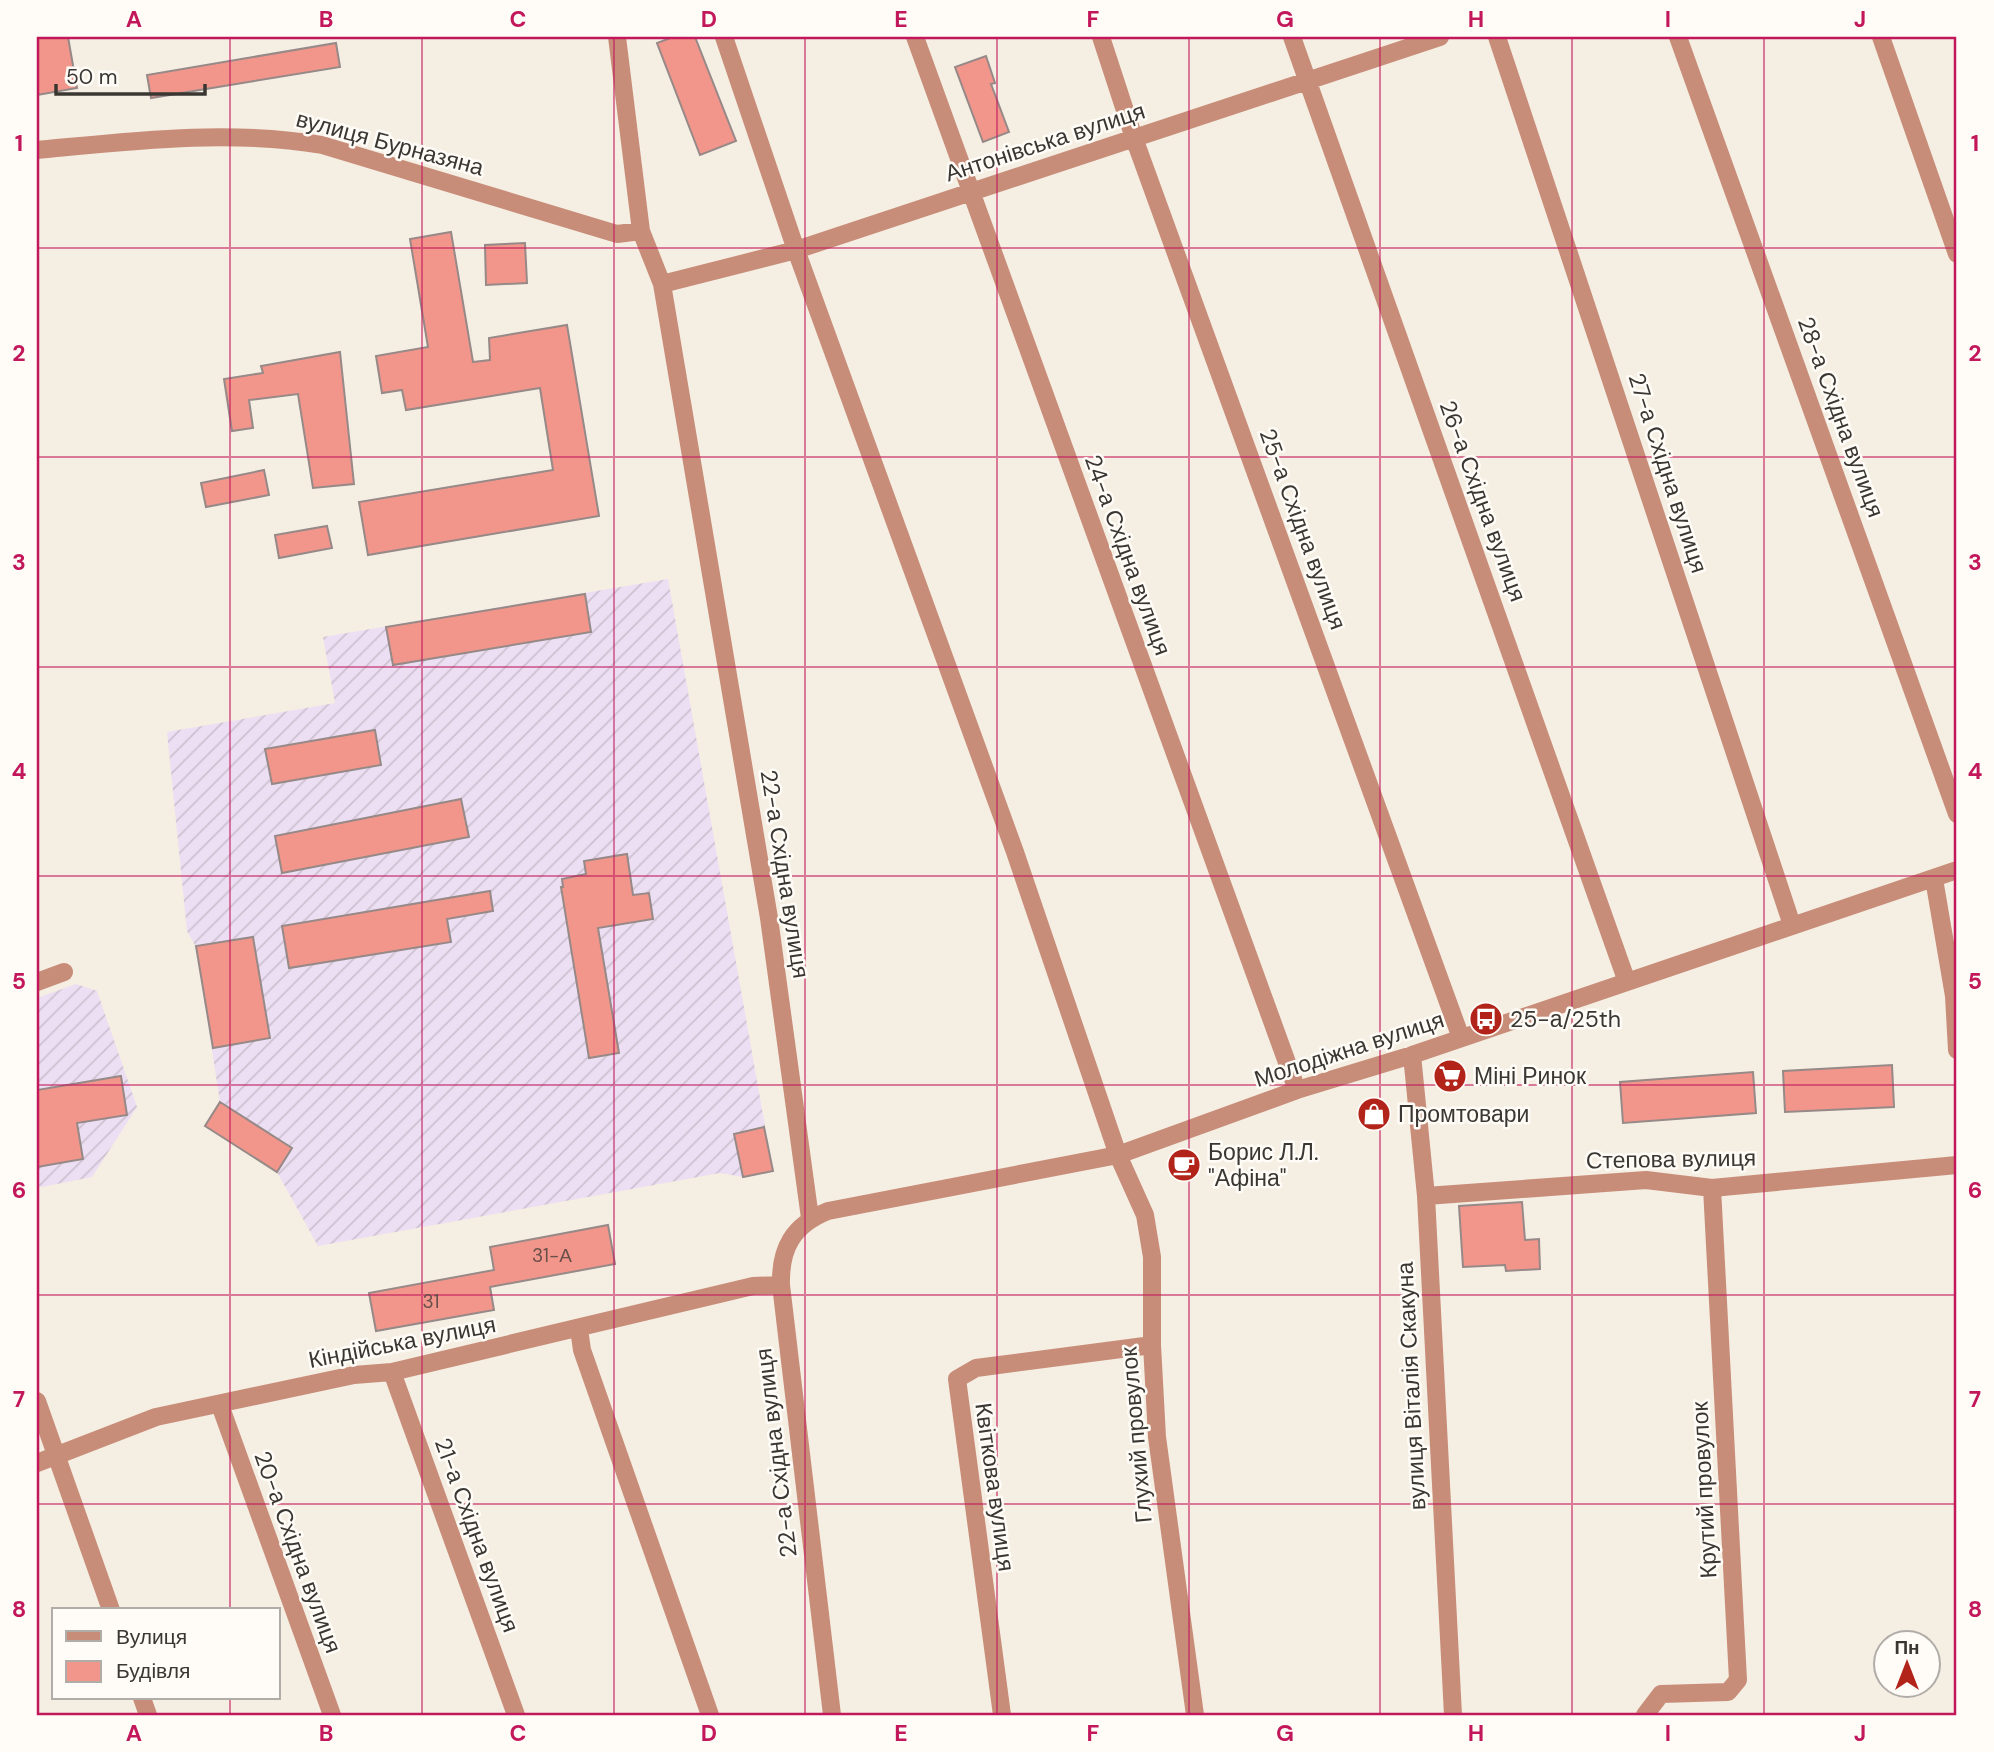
<svg xmlns="http://www.w3.org/2000/svg" width="1994" height="1752" font-family="'DM Sans',sans-serif">
	<style>
		.industrial { fill: url(#industrial-furrows) }
		.building { fill: #f2968c; stroke: #968987; stroke-width: 2 }
		.lines { fill: none; stroke-linecap: round; stroke-linejoin: round }
		.minor { stroke: #c88d79; stroke-width: 18 }
		.grid { fill: none; stroke: #c2185b; stroke-width: 2; stroke-opacity: 0.55 }
		.labels { text-anchor: middle; stroke-width: 5; stroke-linejoin: round; paint-order: stroke }
		.number-label { font-size: 19px; fill: #684f49 }
		.street-label { font-size: 23px; fill: #3a3733; stroke: #fffcf7 }
		.poi-label { font-size: 23px; fill: #3a3733; stroke: #fffcf7; text-anchor: start }
		.neatline { fill: none; stroke: #c2185b; stroke-width: 2.5 }
		.grid-label { font-size: 23px; text-anchor: middle; font-weight: bold; fill: #c2185b }
	</style>
	<defs>
		<pattern id="industrial-furrows" width="10" height="10" patternUnits="userSpaceOnUse" patternTransform="scale(1.75)"><rect width="10" height="10" fill="#eddff3"/><path d="M-1 1l2-2M0 10L10 0M9 11l2-2" fill="none" stroke="#ccc0d1"/></pattern>
	</defs>
	<rect width="100%" height="100%" fill="#f5eee3"/>
	<!-- industrial -->
	<path class="industrial" d="M668 579 773 1171 743 1177 720 1173 318 1246 277 1172 205 1126 220 1102 196 947 187 931 167 732 335 703 323 637Z
		M76 984 97 991 137 1107 92 1177 42 1187 37 1186V998Z"/>
	<!-- building -->
	<path class="building" d="M37 37H68L77 88 37 95Z
		M673 37H695L736 141 700 155 657 43Z
		M336 43 340 67 151 98 147 75Z
		M986 56 995 83 991 84 1009 132 983 142 955 67Z
		M451 232 473 362 490 360 489 338 567 325 599 516 368 555 359 502 553 470 540 388 406 410 402 390 382 393 376 356 428 347 410 239Z
		M525 243 527 283 486 285 485 245Z
		M340 352 354 484 313 488 298 394 249 400 253 428 232 431 224 379 263 373 261 366Z
		M264 470 269 495 206 507 201 483Z
		M327 526 332 548 279 558 275 535Z
		M585 594 591 632 393 665 386 627Z
		M375 730 381 765 272 784 265 749Z
		M461 799 469 837 282 873 275 836Z
		M627 854 633 895 649 893 653 919 598 928 619 1053 589 1058 561 887H563L562 879 586 874 584 861Z
		M490 891 493 911 447 919 451 942 289 968 282 926Z
		M253 937 270 1038 213 1048 196 946Z
		M1892 1065 1894 1107 1785 1112 1783 1071Z
		M1753 1072 1756 1113 1623 1123 1620 1082Z
		M121 1076 127 1115 77 1123 83 1159 37 1167V1090Z
		M220 1102 292 1148 277 1172 205 1126Z
		M764 1127 773 1171 743 1177 734 1134Z
		M1522 1202 1525 1240 1539 1239 1540 1269 1506 1271 1505 1265 1463 1267 1459 1206Z
		M608 1225 615 1264 490 1287 494 1310 376 1331 369 1293 494 1270 490 1247Z"/>
	<g class="lines">
		<!-- minor -->
		<path class="minor" d="M617 37 641 231 662 284 769 918 810 1218
			M724 37 796 250 1015 852 1118 1155 1145 1215 1152 1257V1345L1157 1437 1195 1715
			M915 37 1297 1090
			M1101 37 1134 138 1461 1038
			M1292 37 1627 982
			M1497 37 1792 925
			M1678 37 1957 814
			M1881 37 1957 254
			M37 150C131 141 228 129 322 145L617 234 641 231
			M662 284 796 250 1440 37
			M1934 879 1954 996 1957 1050
			M37 982 64 972
			M1412 1055 1426 1196 1453 1715
			M1426 1196 1646 1180 1712 1188 1957 1165
			M579 1329 582 1350 710 1715
			M392 1372 516 1715
			M37 1401 111 1610
			M220 1405 332 1715
			M37 1463 156 1417 354 1375 392 1372 753 1286 781 1285
			M142 1698 148 1715
			M832 1715 781 1285C780 1248 793 1225 828 1211L1118 1155 1297 1090 1412 1055 1957 870
			M1002 1715 957 1379 976 1368 1152 1345
			M1645 1715 1661 1694 1728 1692 1738 1680 1712 1188"/>
	</g>
	<!-- grid -->
	<path class="grid" d="M230 37V1610M422 37V1715M614 37V1715M805 37V1715M997 37V1715M1189 37V1715M1380 37V1715M1572 37V1715M1764 37V1715M37 248H1957M37 457H1957M37 667H1957M37 876H1957M37 1085H1957M37 1295H1957M37 1504H1957M230 1698V1715"/>
	<!-- icons -->
	<defs>
		<symbol id="bus-disc" viewBox="-11 -11 22 22"><circle r="9.5" fill="#b2231a" stroke="#fffcf7"/><path d="M-5-6H5V4H4V6H2V4H-2V6H-4V4H-5ZM-3.5-4V0h7V-4ZM-3.5 1.2v1.5H-2V1.2ZM2 1.2v1.5H3.5V1.2Z" fill="#fff"/></symbol>
		<symbol id="supermarket-disc" viewBox="-11 -11 22 22"><circle r="9.5" fill="#b2231a" stroke="#fffcf7"/><path d="M-6-5.5h2.5l.6 2H6L4.5 2H-2.5L-4.4-4H-6ZM-1.5 3.2a1.3 1.3 0 1 0 .1 0ZM3 3.2a1.3 1.3 0 1 0 .1 0Z" fill="#fff"/></symbol>
		<symbol id="shop-disc" viewBox="-11 -11 22 22"><circle r="9.5" fill="#b2231a" stroke="#fffcf7"/><path d="M-5-2.5h2.3a2.7 3.5 0 0 1 5.4 0H5L5.5 6h-11ZM-1.5-2.5h3a1.5 2.3 0 0 0-3 0Z" fill="#fff"/></symbol>
		<symbol id="cafe-disc" viewBox="-11 -11 22 22"><circle r="9.5" fill="#b2231a" stroke="#fffcf7"/><path d="M-5.5-4.5H6V0H3Q3 3.5 0 3.5H-2.5Q-5.5 3.5-5.5 0ZM3-3.2v2h1.7v-2ZM-6 4.5H4V6H-6Z" fill="#fff"/></symbol>
	</defs>
	<g fill-rule="evenodd">
		<use href="#bus-disc" x="1467" y="1000" width="38" height="38"/>
		<use href="#supermarket-disc" x="1431" y="1057" width="38" height="38"/>
		<use href="#shop-disc" x="1355" y="1095" width="38" height="38"/>
		<use href="#cafe-disc" x="1165" y="1146" width="38" height="38"/>
	</g>
	<g class="labels">
		<!-- number labels -->
		<g class="number-label">
			<text x="552" y="1262">31-А</text>
			<text x="431" y="1308">31</text>
		</g>
		<!-- street labels -->
		<g class="street-label">
			<text transform="translate(1045 142) rotate(-18)" y="8">Антонівська вулиця</text>
			<text transform="translate(390 143) rotate(15)" y="8">вулиця Бурназяна</text>
			<text transform="translate(1841 417) rotate(70)" y="8">28-а Східна вулиця</text>
			<text transform="translate(1668 473) rotate(72)" y="8">27-а Східна вулиця</text>
			<text transform="translate(1483 501) rotate(70)" y="8">26-а Східна вулиця</text>
			<text transform="translate(1303 529) rotate(70)" y="8">25-а Східна вулиця</text>
			<text transform="translate(1128 555) rotate(70)" y="8">24-а Східна вулиця</text>
			<text transform="translate(785 874) rotate(81)" y="8">22-а Східна вулиця</text>
			<text transform="translate(1349 1049) rotate(-18)" y="8">Молодіжна вулиця</text>
			<text transform="translate(1671 1159) rotate(-1)" y="8">Степова вулиця</text>
			<text transform="translate(402 1342) rotate(-11)" y="8">Кіндійська вулиця</text>
			<text transform="translate(1411 1386) rotate(-93)" y="8">вулиця Віталія Скакуна</text>
			<text transform="translate(1136 1435) rotate(-95)" y="8">Глухий провулок</text>
			<text transform="translate(776 1453) rotate(-97)" y="8">22-а Східна вулиця</text>
			<text transform="translate(995 1487) rotate(82)" y="8">Квіткова вулиця</text>
			<text transform="translate(1704 1490) rotate(-93)" y="8">Крутий провулок</text>
			<text transform="translate(477 1535) rotate(70)" y="8">21-а Східна вулиця</text>
			<text transform="translate(298 1552) rotate(70)" y="8">20-а Східна вулиця</text>
		</g>
		<!-- poi labels -->
		<g class="poi-label">
			<text x="1510" y="1027">25-а/25th</text>
			<text x="1474" y="1084">Міні Ринок</text>
			<text x="1398" y="1122">Промтовари</text>
			<text x="1208" y="1160">Борис Л.Л.<tspan x="1208" dy="26">"Афіна"</tspan></text>
		</g>
	</g>
	<!-- border -->
	<rect width="1994" height="1752" fill="none" stroke="#fffcf7" stroke-width="77"/>
	<!-- legend -->
	<rect x="52" y="1608" width="228" height="91" fill="#fffcf7" stroke="#b0ada9" stroke-width="2"/>
	<rect x="66" y="1631" width="35" height="10" fill="#c88d79" stroke="#b0ada9" stroke-width="2"/>
	<text x="116" y="1644" font-size="21" fill="#3a3733">Вулиця</text>
	<rect x="66" y="1661" width="35" height="21" fill="#f2968c" stroke="#b0ada9" stroke-width="2"/>
	<text x="116" y="1678" font-size="21" fill="#3a3733">Будівля</text>
	<!-- north arrow -->
	<g transform="translate(1907 1664)"><circle r="33" fill="#fffcf7" stroke="#b0ada9" stroke-width="2"/>
	<path d="M0-5L12 26L0 18L-12 26Z" fill="#b2231a"/>
	<text y="-10" font-size="19" font-weight="bold" text-anchor="middle" fill="#3a3733">Пн</text>
	</g>
	<!-- scale -->
	<path d="M56 84v10h149v-10" fill="none" stroke="#3a3733" stroke-width="3.5"/>
	<text x="66" y="84" font-size="21" fill="#3a3733" stroke="#fffcf7" stroke-width="5" paint-order="stroke">50 m</text>
	<rect x="38" y="38" width="1917" height="1676" class="neatline"/>
	<g class="grid-label">
		<text x="134" y="27">A</text>
		<text x="326" y="27">B</text>
		<text x="518" y="27">C</text>
		<text x="709" y="27">D</text>
		<text x="901" y="27">E</text>
		<text x="1093" y="27">F</text>
		<text x="1285" y="27">G</text>
		<text x="1476" y="27">H</text>
		<text x="1668" y="27">I</text>
		<text x="1860" y="27">J</text>
		<text x="19" y="151">1</text>
		<text x="1975" y="151">1</text>
		<text x="19" y="361">2</text>
		<text x="1975" y="361">2</text>
		<text x="19" y="570">3</text>
		<text x="1975" y="570">3</text>
		<text x="19" y="779">4</text>
		<text x="1975" y="779">4</text>
		<text x="19" y="989">5</text>
		<text x="1975" y="989">5</text>
		<text x="19" y="1198">6</text>
		<text x="1975" y="1198">6</text>
		<text x="19" y="1407">7</text>
		<text x="1975" y="1407">7</text>
		<text x="19" y="1617">8</text>
		<text x="1975" y="1617">8</text>
		<text x="134" y="1741">A</text>
		<text x="326" y="1741">B</text>
		<text x="518" y="1741">C</text>
		<text x="709" y="1741">D</text>
		<text x="901" y="1741">E</text>
		<text x="1093" y="1741">F</text>
		<text x="1285" y="1741">G</text>
		<text x="1476" y="1741">H</text>
		<text x="1668" y="1741">I</text>
		<text x="1860" y="1741">J</text>
	</g>
</svg>
